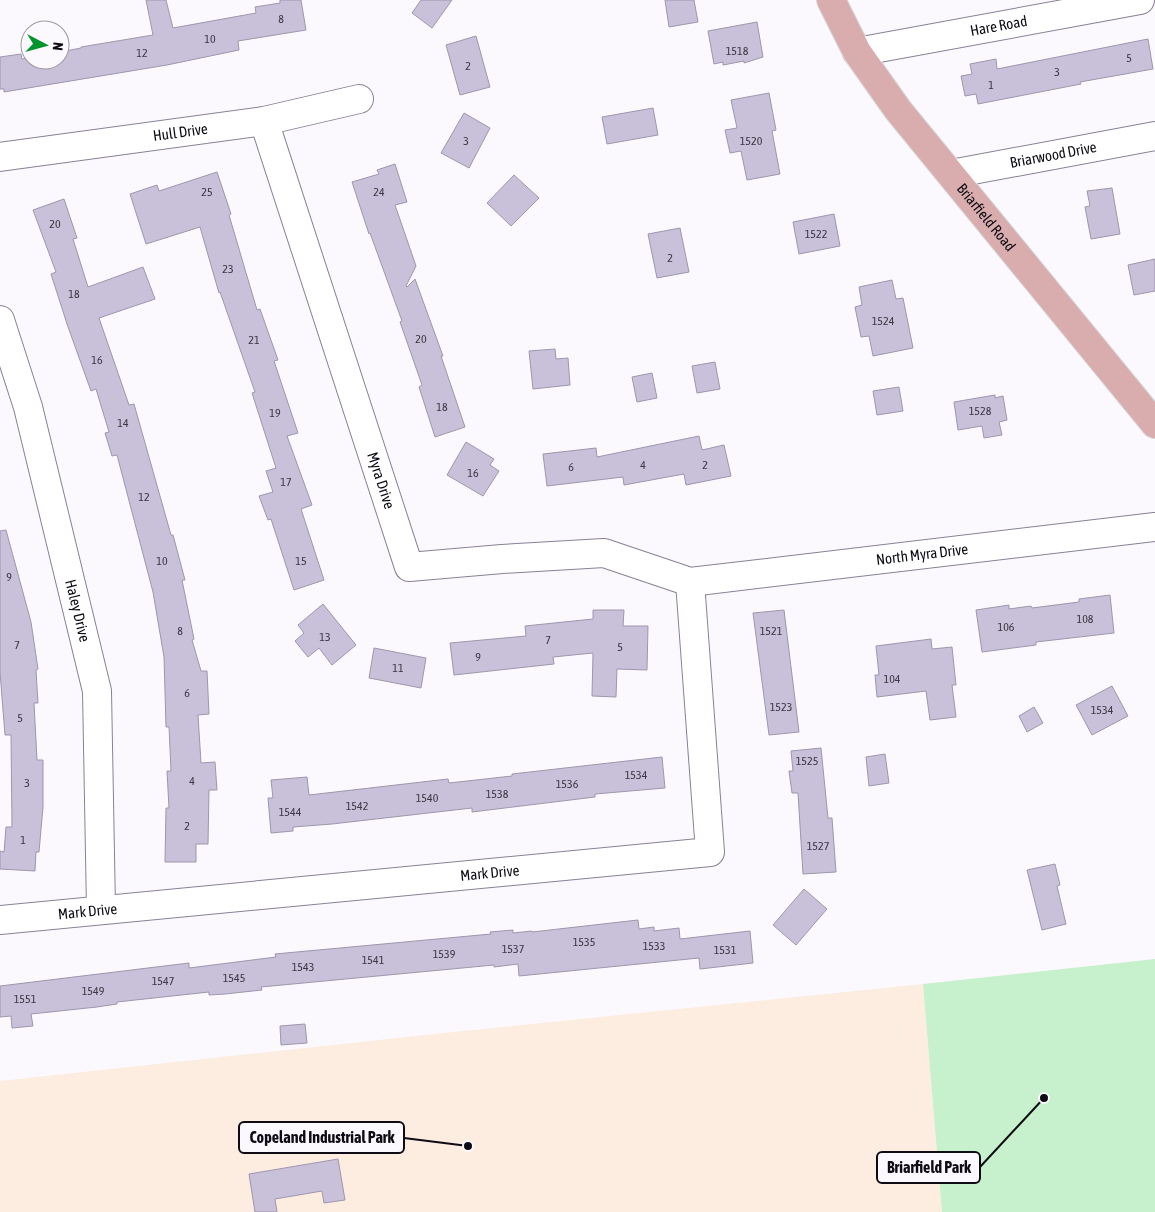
<svg xmlns="http://www.w3.org/2000/svg" width="1155" height="1212" font-family="'Asap Condensed',sans-serif">
	<style>
		.industrial { fill: #fdede1 }
		.green { fill: #c7f0cd }
		.building { fill: #c9c0d9; stroke: #9e96ad }
		.lines { fill: none; stroke-linecap: round; stroke-linejoin: round }
		.minor-casing { stroke: #898097; stroke-width: 30 }
		.major-casing { stroke: #d8d8d9; stroke-width: 30 }
		.minor { stroke: #fff; stroke-width: 28 }
		.major { stroke: #d9adae; stroke-width: 28 }
		.labels { text-anchor: middle; stroke-width: 4.5; stroke-linejoin: round; paint-order: stroke }
		.number-label { font-size: 12px; fill: #3d3845 }
		.street-label { font-size: 15px; fill: #0e0b14; stroke: #fbf9fe }
		.leader { fill: none; stroke: #0e0b14; stroke-width: 2 }
		.callout-dot { fill: #0e0b14; stroke: #fbf9fe; stroke-width: 2 }
		.callout { fill: #fbf9fe; stroke: #0e0b14; stroke-width: 2 }
		.callout-label { font-size: 16px; text-anchor: middle; font-weight: bold; fill: #0e0b14 }
	</style>
	<rect width="100%" height="100%" fill="#fbf9fe"/>
	<!-- industrial -->
	<path class="industrial" d="M923 984 942 1212H0V1081L453 1032Z"/>
	<!-- green -->
	<path class="green" d="M1155 959V1212H942L923 984Z"/>
	<!-- building -->
	<path class="building" d="M146 0H166L173 28 256 13 255 7 280 3V0H301L306 30 238 41 239 50 167 65 4 92V89H0V57L21 54 22 59 30 58V60H60V52L81 48V47L153 35Z
		M421 0H452L432 28 412 13Z
		M665 0H694L698 22 669 27Z
		M757 22 763 57 744 63V61L723 65V62L714 64 708 31Z
		M476 36 490 87 460 95 446 45Z
		M1148 39 1153 69 1080 82 1081 84 978 104 976 94 965 96 961 76 972 74 970 64 996 59 997 69Z
		M769 93 776 130 772 131 780 174 747 180 741 151 730 153 725 130 737 128 731 100Z
		M653 108 658 135 607 144 602 117Z
		M464 113 490 128 469 168 441 153Z
		M395 164 407 202 395 205 416 266 406 286 407 287 415 279 443 356H441L465 427 435 437 419 387 422 385 400 322 402 321 370 233 369 234 352 182 379 174 377 170Z
		M217 172 231 214 229 215 257 310 260 309 278 360 274 361 298 433 287 436 312 505 301 509 324 580 294 590 271 519 268 520 259 496 273 492 266 471 276 468 252 393 255 392 220 292 219 293 200 227 146 244 130 194 157 185 159 191Z
		M514 175 539 198 511 226 487 203Z
		M1112 188 1120 234 1091 239 1085 207 1090 206 1087 191Z
		M64 199 77 238 73 239 88 287 143 267 155 299 99 318 129 405 134 404 171 535H173L185 580H182L194 639 192 640 201 671H207L209 714 198 715 201 763 215 762 217 790H209L208 844H196V862H165L166 808H169L167 771H171L169 727H166L164 657 153 592 117 455 112 456 105 433 109 432 96 389 91 391 67 324 51 274 56 272 33 210Z
		M834 214 840 246 799 254 793 222Z
		M680 228 689 272 657 278 648 234Z
		M1155 259V291L1134 295 1128 265Z
		M892 280 896 299 903 298 913 348 873 356 869 336 861 337 855 307 862 305 859 287Z
		M555 349 556 359 568 358 570 385 533 389 529 351Z
		M715 362 720 389 697 393 692 366Z
		M652 373 657 398 637 402 632 377Z
		M899 387 903 411 877 415 873 391Z
		M995 395V398L1003 396 1007 420 999 422 1002 435 984 438 982 426 958 430 954 402Z
		M699 436 702 450 724 445 731 476 686 485 684 474 624 485 623 477 547 486 543 454 596 448 597 457Z
		M466 442 494 459 490 465 499 471 483 496 447 475Z
		M6 530 31 622 38 669 36 670 38 703H34L37 760H43V807L39 852H36L35 871 0 869V851L4 852 6 827H12L11 735H5L0 672V531Z
		M1110 595 1114 633 1036 642V645L982 652 976 610 1009 605V609L1031 606 1032 608 1079 602V599Z
		M323 604 356 645 332 665 319 648 308 657 295 641 304 633 298 625Z
		M593 610H624L623 626H648L647 670 617 669 616 697 592 696 593 653 553 657 554 664 454 675 450 643 526 636 525 626 593 619Z
		M784 610 799 732 769 735 753 613Z
		M931 639 932 649 952 647 956 685H952L956 717 930 720 926 691 877 697 875 675H879L876 646Z
		M374 648 426 658 421 688 369 678Z
		M1112 686 1128 716 1092 735 1076 705Z
		M1034 707 1043 723 1027 732 1019 716Z
		M821 748 828 818H832L836 872 803 874 798 793H792L789 771H793L791 751Z
		M885 754 889 783 869 786 866 757Z
		M662 757 665 788 595 794V797L472 812V808L332 824 293 827V831L271 833 268 798H273L271 780 307 777 309 795 448 779 449 783 512 776V774Z
		M1055 864 1060 885 1057 886 1066 924 1042 930 1027 870Z
		M804 889 827 909 796 945 773 925Z
		M638 920 639 929 654 927V931L679 928 680 939 750 931 753 963 700 969 699 958 519 976 518 964 494 967V965L261 987 262 990 225 994 209 995V992L117 1002V1004L97 1007 31 1014 33 1026 12 1028 11 1016 0 1017V986L189 963V968L276 957 275 954 491 934 490 932 513 930V933L532 931V932Z
		M305 1024 307 1043 281 1045 280 1026Z
		M338 1159 345 1200 324 1203 322 1191 275 1199 277 1212H255L249 1174Z"/>
	<g class="lines">
		<defs>
			<g id="minor">
				<path id="s1" d="M857 52 1140 0"/>
				<path id="s2" d="M264 121 409 567 502 559 604 553 690 582 1155 527"/>
				<path id="s3" d="M0 157 264 121 359 99"/>
				<path id="s4" d="M951 174 1155 136"/>
				<path id="s5" d="M0 320 28 407 97 691 101 909"/>
				<path id="s6" d="M0 920 710 852 690 582"/>
			</g>
			<g id="major">
				<path id="s7" d="M831 0 857 52 898 110 1155 424"/>
			</g>
		</defs>
		<!-- minor casing -->
		<use href="#minor" class="minor-casing"/>
		<!-- major casing -->
		<use href="#major" class="major-casing"/>
		<!-- minor -->
		<use href="#minor" class="minor"/>
		<!-- major -->
		<use href="#major" class="major"/>
	</g>
	<g class="labels">
		<!-- number labels -->
		<g class="number-label">
			<text x="281" y="23">8</text>
			<text x="210" y="43">10</text>
			<text x="737" y="55">1518</text>
			<text x="142" y="57">12</text>
			<text x="1129" y="62">5</text>
			<text x="468" y="70">2</text>
			<text x="1057" y="76">3</text>
			<text x="991" y="89">1</text>
			<text x="466" y="145">3</text>
			<text x="751" y="145">1520</text>
			<text x="207" y="196">25</text>
			<text x="379" y="196">24</text>
			<text x="55" y="228">20</text>
			<text x="816" y="238">1522</text>
			<text x="670" y="262">2</text>
			<text x="228" y="273">23</text>
			<text x="74" y="298">18</text>
			<text x="883" y="325">1524</text>
			<text x="421" y="343">20</text>
			<text x="254" y="344">21</text>
			<text x="97" y="364">16</text>
			<text x="442" y="411">18</text>
			<text x="980" y="415">1528</text>
			<text x="275" y="417">19</text>
			<text x="123" y="427">14</text>
			<text x="643" y="469">4</text>
			<text x="705" y="469">2</text>
			<text x="571" y="471">6</text>
			<text x="473" y="477">16</text>
			<text x="286" y="486">17</text>
			<text x="144" y="501">12</text>
			<text x="162" y="565">10</text>
			<text x="301" y="565">15</text>
			<text x="9" y="581">9</text>
			<text x="1085" y="623">108</text>
			<text x="1006" y="631">106</text>
			<text x="180" y="635">8</text>
			<text x="771" y="635">1521</text>
			<text x="325" y="641">13</text>
			<text x="548" y="644">7</text>
			<text x="17" y="649">7</text>
			<text x="620" y="651">5</text>
			<text x="478" y="661">9</text>
			<text x="398" y="672">11</text>
			<text x="892" y="683">104</text>
			<text x="187" y="697">6</text>
			<text x="781" y="711">1523</text>
			<text x="1102" y="714">1534</text>
			<text x="20" y="722">5</text>
			<text x="807" y="765">1525</text>
			<text x="636" y="779">1534</text>
			<text x="192" y="785">4</text>
			<text x="27" y="787">3</text>
			<text x="567" y="788">1536</text>
			<text x="497" y="798">1538</text>
			<text x="427" y="802">1540</text>
			<text x="357" y="810">1542</text>
			<text x="290" y="816">1544</text>
			<text x="187" y="830">2</text>
			<text x="23" y="844">1</text>
			<text x="818" y="850">1527</text>
			<text x="584" y="946">1535</text>
			<text x="654" y="950">1533</text>
			<text x="513" y="953">1537</text>
			<text x="725" y="954">1531</text>
			<text x="444" y="958">1539</text>
			<text x="373" y="964">1541</text>
			<text x="303" y="971">1543</text>
			<text x="234" y="982">1545</text>
			<text x="163" y="985">1547</text>
			<text x="93" y="995">1549</text>
			<text x="25" y="1003">1551</text>
		</g>
		<!-- street labels -->
		<g class="street-label">
			<text dy="5" stroke="none"><textPath href="#s1" startOffset="144">Hare Road</textPath></text>
			<text dy="5" stroke="none"><textPath href="#s3" startOffset="182">Hull Drive</textPath></text>
			<text dy="5" stroke="none"><textPath href="#s4" startOffset="104">Briarwood Drive</textPath></text>
			<text dy="5" stroke="none"><textPath href="#s7" startOffset="268">Briarfield Road</textPath></text>
			<text dy="5" stroke="none"><textPath href="#s2" startOffset="378">Myra Drive</textPath></text>
			<text dy="5" stroke="none"><textPath href="#s2" startOffset="989">North Myra Drive</textPath></text>
			<text dy="5" stroke="none"><textPath href="#s5" startOffset="301">Haley Drive</textPath></text>
			<text dy="5" stroke="none"><textPath href="#s6" startOffset="492">Mark Drive</textPath></text>
			<text dy="5" stroke="none"><textPath href="#s6" startOffset="88">Mark Drive</textPath></text>
		</g>
	</g>
	<!-- callouts -->
	<path class="leader" d="M468 1146L404 1138M1044 1098L980 1167"/>
	<g class="callout-dot">
		<circle cx="468" cy="1146" r="5"/>
		<circle cx="1044" cy="1098" r="5"/>
	</g>
	<g class="callout">
		<rect x="239" y="1122" width="165" height="31" rx="5"/>
		<rect x="877" y="1152" width="103" height="31" rx="5"/>
	</g>
	<g class="callout-label">
		<text x="322" y="1143">Copeland Industrial Park</text>
		<text x="929" y="1173">Briarfield Park</text>
	</g>
	<!-- north arrow -->
	<g transform="translate(45 45) rotate(96)"><circle r="24" fill="#fbf9fe" stroke="#9c9aa0"/>
	<path d="M0-4L9 19L0 12L-9 19Z" fill="#00952c"/>
	<text y="-8" font-size="14" font-weight="bold" text-anchor="middle" fill="#0e0b14">N</text>
	</g>
</svg>
